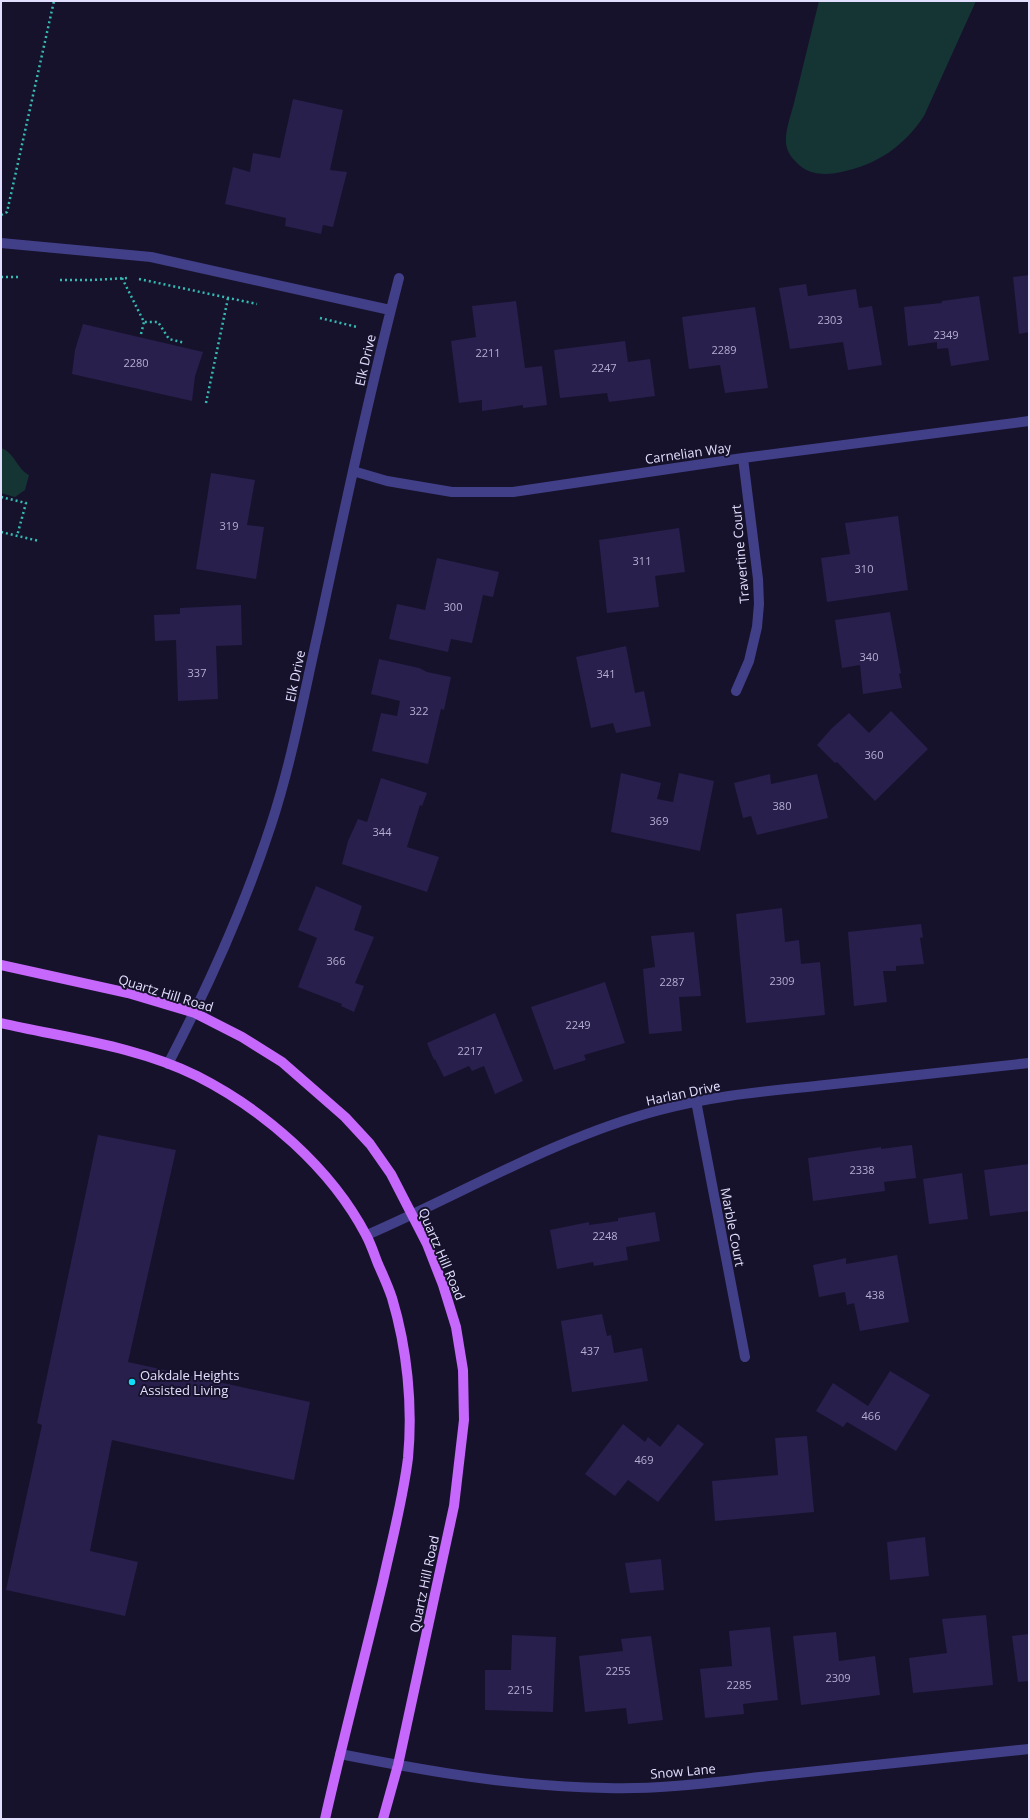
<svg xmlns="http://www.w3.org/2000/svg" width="1030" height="1820" font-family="'Open Sans',sans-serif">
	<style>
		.green { fill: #153534 }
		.building { fill: #281f4c }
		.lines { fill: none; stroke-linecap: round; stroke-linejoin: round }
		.path { stroke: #35bbb4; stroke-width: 2.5; stroke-dasharray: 2 3; stroke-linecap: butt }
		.minor { stroke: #423f89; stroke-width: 10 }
		.major { stroke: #c568fb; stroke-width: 10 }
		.poi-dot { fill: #0fdff8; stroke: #17122b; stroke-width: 1.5 }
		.labels { text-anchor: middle; stroke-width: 4; stroke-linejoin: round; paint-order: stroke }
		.number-label { font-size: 11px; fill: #b4aed2 }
		.street-label { font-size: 13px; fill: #e2defe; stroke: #17122b }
		.poi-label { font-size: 13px; fill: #e2defe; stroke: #17122b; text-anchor: start }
	</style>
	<rect width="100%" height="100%" fill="#17122b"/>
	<!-- green -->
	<path class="green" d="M819 1H976L924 116C904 146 877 165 841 172 828 175 814 175 803 168 795 162 787 154 786 143 785 129 792 113 795 99 803 66 811 34 819 1Z
		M1 448C15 453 17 469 29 475L25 490 15 497 1 493Z"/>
	<!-- building -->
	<path class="building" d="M293 99 343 110 330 170 347 172 333 227 323 225 321 234 285 226 286 218 225 204 233 167 250 172 253 153 280 158Z
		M1029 275V332L1019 334 1013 277Z
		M806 284 808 296 856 289 859 308 872 306 882 365 848 370 843 342 790 349 779 288Z
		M979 296 989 360 951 366 948 348 937 349V342L908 346 904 307 942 303V301Z
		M516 301 525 368 542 366 547 405 523 408V405L482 411V400L459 403 451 341 476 337 472 306Z
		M755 307 768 388 725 393 720 365 689 369 682 317Z
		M83 324 203 352 195 376 192 401 72 374 75 350Z
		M625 341 628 362 650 359 655 396 609 402 607 393 560 398 554 350Z
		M211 473 255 480 247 525 264 527 256 579 196 569Z
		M898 516 908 590 827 602 821 558 850 554 845 523Z
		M679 528 685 572 655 576 659 607 607 613 599 540Z
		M437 558 499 572 493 597 483 595 472 643 451 639 448 652 389 639 397 604 425 610Z
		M241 605 242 645 216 646 218 699 178 701 176 640 155 641 154 615 180 614V608Z
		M890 612 901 673 899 674 902 688 863 694 860 665 842 668 835 620Z
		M626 646 635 693 644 691 651 726 616 733 613 723 591 728 576 657Z
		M379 659 419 668 427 672 451 677 444 710 441 709 428 764 372 751 381 713 397 716 400 701 371 694Z
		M891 711 928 749 875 801 837 762 835 763 817 745 832 728 849 713 869 733Z
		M621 773 661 783 657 799 673 802 679 773 714 781 700 851 611 832Z
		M770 774 771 784 817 774 828 818 757 835 751 816 743 818 734 783Z
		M381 778 427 793 422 806 420 805 407 847 439 857 427 892 342 864 348 841 358 819 367 822Z
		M316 886 362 906 354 930 374 937 355 983 364 986 354 1012 341 1006 342 1004 298 987 317 938 298 930Z
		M782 908 785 942 799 940 801 964 820 962 825 1015 746 1023 736 914Z
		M921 924 923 937 920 938 924 964 896 966V971H883L887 1002 854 1006 848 932Z
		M694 932 701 996 679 997 682 1031 649 1034 643 969 655 967 651 936Z
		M605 982 625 1043 584 1055 586 1060 554 1070 531 1007Z
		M495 1013 523 1081 495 1094 484 1066 472 1071 469 1066 444 1077 435 1059 434 1060 427 1043Z
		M98 1135 176 1150 128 1362 310 1402 294 1480 112 1440 90 1551 138 1562 125 1616 6 1590 42 1425 37 1423Z
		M912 1145 916 1178 884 1182 885 1191 813 1201 808 1158 881 1147V1149Z
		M1029 1164V1211L990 1216 984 1170Z
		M962 1173 968 1219 929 1224 923 1179Z
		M655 1212 660 1241 626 1247 628 1260 594 1266 593 1262 557 1269 550 1230 589 1222V1225L618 1221V1218Z
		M897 1255 909 1322 860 1331 854 1303 847 1305 845 1292 819 1297 813 1265 846 1258V1264Z
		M602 1314 607 1336 611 1335 614 1353 642 1348 648 1381 572 1392 561 1321Z
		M890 1371 930 1395 896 1451 847 1422 843 1427 816 1411 833 1383 868 1406Z
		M623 1424 645 1442 648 1437 660 1447 678 1424 704 1444 658 1502 628 1480 615 1496 585 1474Z
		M807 1436 814 1512 715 1521 712 1481 778 1475 775 1438Z
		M925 1537 929 1576 890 1580 887 1542Z
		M661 1559 664 1590 630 1593 625 1563Z
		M986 1615 993 1685 913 1693 909 1658 947 1653 942 1619Z
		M770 1627 778 1700 743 1704 744 1714 705 1718 700 1669 732 1666 729 1631Z
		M836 1632 839 1661 875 1656 880 1695 801 1705 793 1636Z
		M1029 1634V1681L1018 1682 1012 1636Z
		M512 1635 556 1637 553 1712 485 1710V1670H511Z
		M651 1636 663 1720 628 1724 626 1708 585 1712 579 1656 623 1651 621 1639Z"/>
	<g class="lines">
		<!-- path -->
		<path class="path" d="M1 215 7 212 54 1
			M1 277H20
			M122 278 144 322H158L169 339 185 343
			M139 279 257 304
			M60 280H92L128 278
			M320 318 357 327
			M141 334 144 322
			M206 403 228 298
			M1 497 26 503 17 536
			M1 532 39 541"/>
		<!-- minor -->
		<path class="minor" d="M1 243 151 257 390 310
			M353 471 387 481 452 492H513L743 458 1029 421
			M736 691 749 661 757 627 759 604 758 579 743 458
			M168 1064C208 987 244 908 271 825 292 761 304 694 319 628 344 511 369 394 399 278
			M696 1101 745 1357
			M367 1235C464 1193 557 1137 660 1110 714 1095 770 1091 825 1085 893 1078 961 1070 1029 1063
			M340 1754C427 1771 516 1787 606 1788 663 1790 722 1781 779 1775 863 1767 946 1758 1029 1749"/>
		<!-- major -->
		<path class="major" d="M1 965 128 993 195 1013 242 1037 282 1062 345 1117 370 1144 391 1174 427 1244 443 1285 456 1327 463 1370 464 1420 454 1506 398 1765 383 1819
			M1 1023C66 1038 137 1046 197 1076 264 1110 331 1168 366 1235 371 1244 374 1254 378 1264 383 1275 388 1286 392 1298 407 1348 413 1405 408 1458 403 1499 392 1540 383 1581 364 1660 343 1739 325 1819"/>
	</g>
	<!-- markers -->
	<circle class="poi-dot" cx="132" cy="1382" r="4"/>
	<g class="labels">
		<!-- number labels -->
		<g class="number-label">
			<text x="830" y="324">2303</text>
			<text x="946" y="339">2349</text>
			<text x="724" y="354">2289</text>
			<text x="488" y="357">2211</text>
			<text x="136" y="367">2280</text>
			<text x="604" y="372">2247</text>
			<text x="229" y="530">319</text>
			<text x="642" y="565">311</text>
			<text x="864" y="573">310</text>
			<text x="453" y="611">300</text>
			<text x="869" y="661">340</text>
			<text x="197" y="677">337</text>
			<text x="606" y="678">341</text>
			<text x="419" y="715">322</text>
			<text x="874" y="759">360</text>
			<text x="782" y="810">380</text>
			<text x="659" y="825">369</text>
			<text x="382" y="836">344</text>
			<text x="336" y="965">366</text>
			<text x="782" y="985">2309</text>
			<text x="672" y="986">2287</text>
			<text x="578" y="1029">2249</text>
			<text x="470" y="1055">2217</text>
			<text x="862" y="1174">2338</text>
			<text x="605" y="1240">2248</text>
			<text x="875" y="1299">438</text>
			<text x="590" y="1355">437</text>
			<text x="871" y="1420">466</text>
			<text x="644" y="1464">469</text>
			<text x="618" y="1675">2255</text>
			<text x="838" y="1682">2309</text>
			<text x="739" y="1689">2285</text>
			<text x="520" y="1694">2215</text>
		</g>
		<!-- street labels -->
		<g class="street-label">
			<text transform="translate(365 360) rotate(-77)" y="5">Elk Drive</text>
			<text transform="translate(688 453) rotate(-8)" y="5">Carnelian Way</text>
			<text transform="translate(740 554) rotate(-95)" y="5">Travertine Court</text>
			<text transform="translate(295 676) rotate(-78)" y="5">Elk Drive</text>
			<text transform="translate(166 993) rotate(17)" y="5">Quartz Hill Road</text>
			<text transform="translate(683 1093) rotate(-12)" y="5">Harlan Drive</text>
			<text transform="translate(733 1227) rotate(79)" y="5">Marble Court</text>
			<text transform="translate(442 1254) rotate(67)" y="5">Quartz Hill Road</text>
			<text transform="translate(424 1584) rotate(-78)" y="5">Quartz Hill Road</text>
			<text transform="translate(683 1771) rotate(-5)" y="5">Snow Lane</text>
		</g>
		<!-- poi labels -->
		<g class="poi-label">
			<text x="140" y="1380">Oakdale Heights<tspan x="140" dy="15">Assisted Living</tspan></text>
		</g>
	</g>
	<!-- border -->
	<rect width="1030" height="1820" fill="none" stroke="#e2defe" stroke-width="4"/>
</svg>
